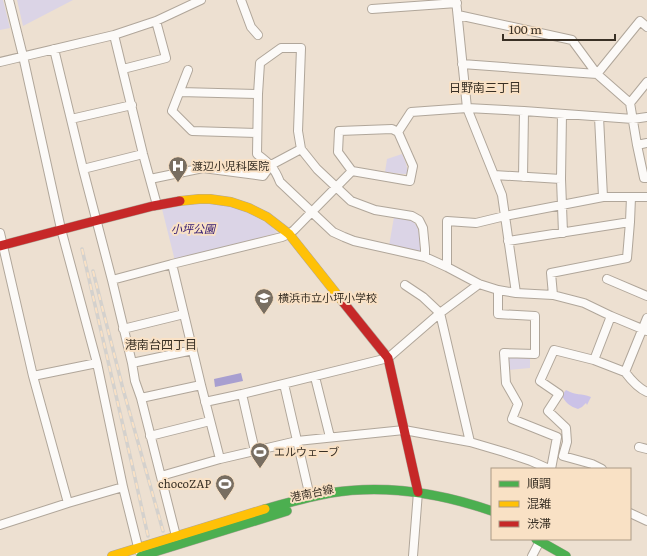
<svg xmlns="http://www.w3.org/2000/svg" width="647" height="556" font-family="Literata,'Noto Sans JP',serif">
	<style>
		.green { fill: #dbd4e6 }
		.forest { fill: #cbc2e7 }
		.water { fill: #a89fd0 }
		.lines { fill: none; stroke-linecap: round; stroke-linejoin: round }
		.street-casing { stroke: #b0a69a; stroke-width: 10 }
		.fast-casing { stroke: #b0a69a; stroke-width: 10 }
		.slow-casing { stroke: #b0a69a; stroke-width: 10 }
		.jam-casing { stroke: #b0a69a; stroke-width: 10 }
		.street { stroke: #fcfaf8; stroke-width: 8 }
		.fast { stroke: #4caf50; stroke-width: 9 }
		.slow { stroke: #ffc107; stroke-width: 9 }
		.jam { stroke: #c62828; stroke-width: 9 }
		.rail-casing { stroke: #d4d1cd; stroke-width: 3.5 }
		.rail { stroke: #f9e1c5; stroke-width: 2; stroke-dasharray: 6; stroke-linecap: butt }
		.labels { text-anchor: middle; stroke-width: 4; stroke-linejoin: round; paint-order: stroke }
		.poi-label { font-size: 11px; fill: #393025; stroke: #f9e1c5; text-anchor: start }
		.park-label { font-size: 11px; font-style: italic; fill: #2f1670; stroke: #f9e1c5 }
		.street-label { font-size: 11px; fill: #393025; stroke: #f9e1c5 }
		.neighbourhood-label { font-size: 12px; fill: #393025; stroke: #f9e1c5 }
	</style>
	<rect width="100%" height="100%" fill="#ede0d1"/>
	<!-- green -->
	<path class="green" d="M0 0H3L10 28 0 30Z
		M17 0H73L23 26Z
		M402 154C405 161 408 166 407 174H403L385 172 387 159Z
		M211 202 241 209 270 225 277 233 175 261 162 209Z
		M394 217C398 218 405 218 410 220 421 225 420 241 421 251L419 252 389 246Z
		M506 356H530V368L507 370Z"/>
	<!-- forest -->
	<path class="forest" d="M566 390C576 396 581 393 591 397L587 405 586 403 582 407 578 409C571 407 564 402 562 395Z"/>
	<!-- water -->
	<path class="water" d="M241 373 243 381 215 387 214 379Z"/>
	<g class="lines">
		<defs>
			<path id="street" d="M9 0 23 56 61 229 97 363 123 487 139 551
				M241 0 251 27 258 35
				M456 0 467 108 502 195 516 293
				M372 9 457 3
				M458 15 572 40 597 74
				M647 27 640 21 597 74 630 103 637 145 644 178H647
				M114 35 143 154 157 205
				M54 49 83 169 112 280 132 363 135 381 141 398 177 540
				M0 62 114 35 156 21 201 0
				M462 64 597 74
				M123 69 166 58 156 21
				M188 70 172 111 192 131 257 133
				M180 92 258 94
				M630 103 647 82
				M562 114 561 179 563 233
				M599 117 603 197
				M71 119 132 105
				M392 129 398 132 413 166 410 181 352 171 338 152 339 131Z
				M398 132 411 112 467 108 524 111 633 119 647 117
				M637 145 647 143
				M83 169 143 154
				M494 175 561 179
				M523 177 524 111
				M150 179 203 168 263 176 271 165 301 149
				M0 233 33 376 68 503
				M508 241 630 222
				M425 257V249L423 228 419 220 412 216 375 210 351 201 317 169 301 149 298 131 301 48H281L260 63 258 94 257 154C270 164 274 167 280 182L333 232 344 237 354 241 425 257 447 267 479 284 498 290 516 293 553 295 584 303 611 316 647 331
				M447 267V221L476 223 505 216 603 197H647
				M607 279 647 296
				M112 280 172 264
				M405 285 423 297 440 313 470 442
				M498 290V314L535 316V354L504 353 506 383 518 404 512 419 557 437 551 469
				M553 295 551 273 627 258 630 222 631 197
				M647 318 625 372C631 380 638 388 647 392
				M123 329 184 314
				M594 360 611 316
				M132 363 193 350
				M33 376 97 363
				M315 377 330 437
				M284 384 310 497
				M242 394 388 358 440 313 479 284
				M141 398 201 385
				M205 402 242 394 255 451
				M150 436 210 421
				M639 447 647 449
				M220 459 201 385 172 264 282 237 289 234 294 230 352 171
				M602 469 592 464 563 456 567 442 566 428 548 411 559 394 540 381 554 350 594 360 625 372
				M161 476 220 459 297 441 404 430 470 442 504 452 531 461 549 469
				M630 513 647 521
				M0 525 68 503 123 487
				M413 556 418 492
				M532 556 541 539"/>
			<path id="fast" d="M265 509C287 503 308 497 330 493 385 484 440 493 492 511
				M536 539 566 556
				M141 556 287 511"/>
			<path id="slow" d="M180 201 199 199H210L231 202 249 208 267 217 289 234 343 302
				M112 556 265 509"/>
			<path id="jam" d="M0 246 79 225 153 206 180 201
				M343 302 388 358 418 492"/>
		</defs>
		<!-- street casing -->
		<use href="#street" class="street-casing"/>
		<!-- fast casing -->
		<use href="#fast" class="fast-casing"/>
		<!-- slow casing -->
		<use href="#slow" class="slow-casing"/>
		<!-- jam casing -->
		<use href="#jam" class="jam-casing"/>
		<!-- street -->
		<use href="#street" class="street"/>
		<!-- fast -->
		<use href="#fast" class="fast"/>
		<!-- slow -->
		<use href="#slow" class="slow"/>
		<!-- jam -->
		<use href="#jam" class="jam"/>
		<defs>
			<path id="rail" d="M82 249 131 460 148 536
				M93 271 123 389 163 531"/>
		</defs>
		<!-- rail casing -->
		<use href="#rail" class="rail-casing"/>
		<!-- rail -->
		<use href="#rail" class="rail"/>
	</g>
	<!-- icons -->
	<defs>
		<symbol id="hospital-pin" viewBox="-11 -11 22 30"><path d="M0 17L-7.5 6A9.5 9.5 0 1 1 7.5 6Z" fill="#786e61" stroke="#f9e1c5"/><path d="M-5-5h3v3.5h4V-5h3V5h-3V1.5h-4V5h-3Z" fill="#fff"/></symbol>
		<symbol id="school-pin" viewBox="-11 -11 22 30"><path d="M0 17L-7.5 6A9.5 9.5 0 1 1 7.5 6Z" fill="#786e61" stroke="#f9e1c5"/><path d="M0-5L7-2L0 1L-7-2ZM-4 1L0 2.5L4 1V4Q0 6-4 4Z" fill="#fff"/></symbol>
		<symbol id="stadium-pin" viewBox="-11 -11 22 30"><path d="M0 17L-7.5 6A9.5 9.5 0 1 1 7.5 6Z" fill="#786e61" stroke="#f9e1c5"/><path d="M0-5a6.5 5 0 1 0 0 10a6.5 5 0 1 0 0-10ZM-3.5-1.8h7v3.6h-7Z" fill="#fff"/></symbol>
	</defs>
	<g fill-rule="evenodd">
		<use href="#hospital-pin" x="167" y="155" width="22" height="30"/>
		<use href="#school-pin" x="253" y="287" width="22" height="30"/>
		<use href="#stadium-pin" x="249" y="441" width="22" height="30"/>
		<use href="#stadium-pin" x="214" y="473" width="22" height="30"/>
	</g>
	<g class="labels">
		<!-- poi labels -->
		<g class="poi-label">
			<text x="192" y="170">渡辺小児科医院</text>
			<text x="278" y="302">横浜市立小坪小学校</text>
			<text x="274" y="456">エルウェーブ</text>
			<text x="211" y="488" text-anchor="end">chocoZAP</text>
		</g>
		<!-- park labels -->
		<g class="park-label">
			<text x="193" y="233">小坪公園</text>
		</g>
		<!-- street labels -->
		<g class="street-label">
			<text transform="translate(312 493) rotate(-12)" y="4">港南台線</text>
		</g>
		<!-- neighbourhood labels -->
		<g class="neighbourhood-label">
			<text x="485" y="92">日野南三丁目</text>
			<text x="161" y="349">港南台四丁目</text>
		</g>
	</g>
	<!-- legend -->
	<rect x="491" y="468" width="140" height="72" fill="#f9e1c5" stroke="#ac9a85"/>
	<rect x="499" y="481" width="20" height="6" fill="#4caf50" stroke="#ac9a85"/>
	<text x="527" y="488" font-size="12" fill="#393025">順調</text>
	<rect x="499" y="501" width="20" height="6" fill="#ffc107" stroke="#ac9a85"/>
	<text x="527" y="508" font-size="12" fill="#393025">混雑</text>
	<rect x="499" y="521" width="20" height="6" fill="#c62828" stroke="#ac9a85"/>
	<text x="527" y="528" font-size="12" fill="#393025">渋滞</text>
	<!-- scale -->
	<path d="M503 34v6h112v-6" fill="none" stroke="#393025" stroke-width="2"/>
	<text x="509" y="34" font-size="12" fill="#393025" stroke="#f9e1c5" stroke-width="3" paint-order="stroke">100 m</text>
</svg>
